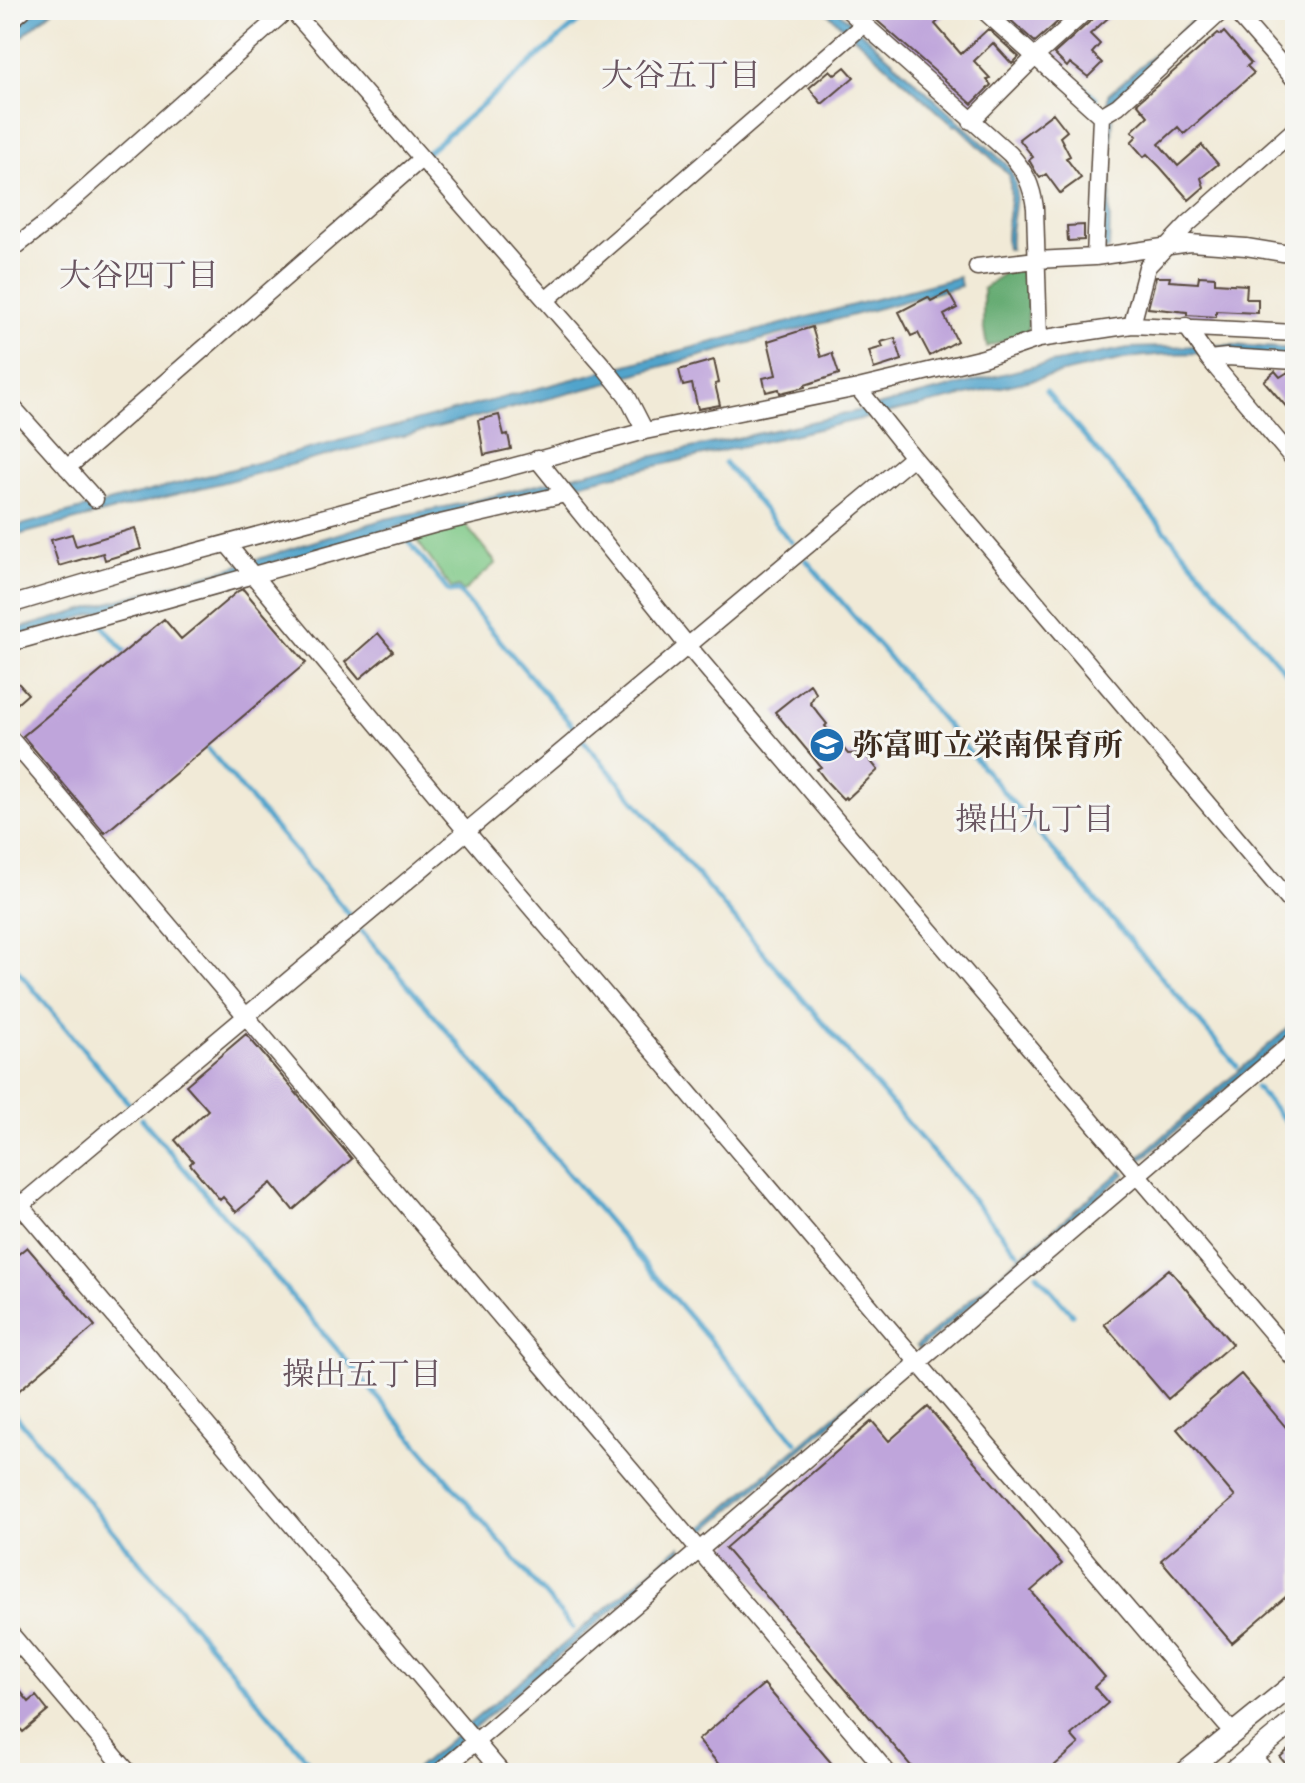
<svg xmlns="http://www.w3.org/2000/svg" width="1305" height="1783" font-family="'Old Standard TT','Noto Serif JP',serif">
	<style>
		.green { fill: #7ec886; stroke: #5c7952; stroke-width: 2 }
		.forest { fill: #66ac73; stroke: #506b48; stroke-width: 2 }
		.water { fill: #51a4cc; stroke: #466775; stroke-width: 2 }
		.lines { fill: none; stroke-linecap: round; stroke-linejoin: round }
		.stream { stroke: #51a4cc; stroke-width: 5 }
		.building { fill: #bfa5db }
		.minor-casing { stroke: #56473a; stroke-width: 19 }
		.major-casing { stroke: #56473a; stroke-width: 23 }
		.minor { stroke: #fff; stroke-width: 16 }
		.major { stroke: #fff; stroke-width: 20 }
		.labels { text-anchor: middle; stroke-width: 6; stroke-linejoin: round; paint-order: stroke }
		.poi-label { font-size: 30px; font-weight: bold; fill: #3b2a1e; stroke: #f6f6f2; text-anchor: start }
		.neighbourhood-label { font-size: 32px; fill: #695560; stroke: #f6f6f2 }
	</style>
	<rect width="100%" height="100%" fill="#f6f6f2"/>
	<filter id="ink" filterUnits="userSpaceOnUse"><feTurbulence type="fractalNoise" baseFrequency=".0125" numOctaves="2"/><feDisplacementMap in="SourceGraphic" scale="16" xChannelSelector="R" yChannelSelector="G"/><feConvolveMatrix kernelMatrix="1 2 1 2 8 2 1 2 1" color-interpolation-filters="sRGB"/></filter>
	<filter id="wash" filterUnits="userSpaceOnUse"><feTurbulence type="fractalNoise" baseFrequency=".006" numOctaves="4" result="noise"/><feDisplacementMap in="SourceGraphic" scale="32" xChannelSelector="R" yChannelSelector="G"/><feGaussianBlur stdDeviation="1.8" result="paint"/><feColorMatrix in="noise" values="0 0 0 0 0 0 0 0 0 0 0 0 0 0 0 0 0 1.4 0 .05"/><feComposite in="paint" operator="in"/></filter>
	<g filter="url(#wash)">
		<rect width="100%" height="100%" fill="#f1ead7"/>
		<!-- green -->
		<path class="green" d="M463 522 496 563 463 592 458 587 452 589 413 535Z"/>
		<!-- forest -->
		<path class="forest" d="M1014 265 1028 271V332L987 347 983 324V289Z"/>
		<!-- water -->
		<path class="water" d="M37 10H53L10 47V34Z
			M824 10H837L1008 166C1026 192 1007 222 1011 249H1007C1002 225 1016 200 1008 174L958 126 953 125Z
			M1204 10H1215L1113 100 1109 250H1103L1108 95Z
			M959 277 961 286 619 378 609 383 10 537V528Z
			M1231 345 1295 349V358C1238 354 1180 349 1124 359L433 517 10 638V631L230 568 385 519 460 504 650 457 829 418 1031 367 1128 348Z
			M1295 1022V1030L1139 1162 1137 1159Z
			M1122 1170 1125 1174 919 1349 916 1346Z
			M902 1358 905 1361 697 1538 695 1534Z
			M680 1546 683 1550 421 1773H411Z"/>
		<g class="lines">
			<!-- stream -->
			<path class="stream" d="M997 10 1034 43
				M1048 57 1096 98
				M424 155 592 10
				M1046 391 1295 683
				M725 463 791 542
				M406 538 449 592 458 591 574 728
				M806 560 1237 1066
				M103 626 128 655
				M584 741 1018 1253
				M202 742 352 918
				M362 931 796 1442
				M10 961 130 1105
				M1256 1087 1295 1133
				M142 1119 573 1628
				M1037 1274 1072 1314
				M10 1409 318 1773"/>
		</g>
		<g id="blocks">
			<!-- building -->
			<path class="building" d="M865 10H913L920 17 928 10H950L935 24 961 54 988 29 1019 57 1012 64 993 43 974 61 990 78 987 80 991 85 972 104Z
				M1010 10H1071L1035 42 1005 15Z
				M1098 10H1117L1090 34 1100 44 1092 53 1102 63 1088 77 1070 63 1067 67 1054 54 1094 18Z
				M1224 32 1251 63 1247 66 1254 73 1184 134 1178 127 1159 144 1178 166 1202 145 1218 164 1201 178 1204 187 1189 200 1160 167 1147 154 1144 157 1131 142 1137 136 1132 131 1148 116 1137 103 1218 33 1221 35Z
				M845 67 854 77 822 104 809 88 830 70 835 75Z
				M1053 113 1067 131 1060 137 1070 156 1066 158 1081 178 1060 193 1046 174 1040 178 1037 174 1029 160 1033 157 1019 139Z
				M1084 225V240L1068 241 1067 226Z
				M1199 276 1215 277V283L1247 285 1246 299H1258V313L1216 311V317L1187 315V312L1148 308 1156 277H1170L1169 281 1198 283Z
				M948 292 957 308 944 315 957 341 930 356 918 333 911 336 899 312 928 297 931 301Z
				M812 327 821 357 832 353 839 374 805 385V387L780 393 779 389 766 392 763 378 776 375 768 341Z
				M895 338 902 360 874 369 869 351 883 347 881 342Z
				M714 360 719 383 715 384 720 405 698 409 692 384 683 386 679 370Z
				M1275 371 1280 377 1288 372 1295 379V417L1264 381Z
				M499 415 504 435 508 434 511 449 484 455 478 420Z
				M135 528 141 549 105 560 103 553 59 566 51 540 72 534 76 546Z
				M243 589 306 663 105 833 23 736 164 619 181 639 238 591Z
				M378 633 393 651 359 679 345 662Z
				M10 674 28 694 10 710Z
				M810 684 816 693 810 703 827 724 825 726 848 754 864 753 878 770 847 799 845 797 843 799 827 782 817 769 821 767 775 712Z
				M246 1034 352 1159 293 1210 271 1183 236 1212 223 1197 220 1200 190 1164 193 1161 175 1140 208 1110 186 1085Z
				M27 1247 95 1326 10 1398V1261Z
				M1169 1269 1232 1344 1168 1399 1104 1324Z
				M1241 1374 1295 1438V1589L1232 1643 1161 1560 1235 1497 1177 1429Z
				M928 1407 1062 1564 1031 1591 1105 1677 1094 1687 1108 1703 1071 1735 1079 1744 1046 1773H917L725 1548 872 1421 889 1441Z
				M764 1684 827 1758 840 1773H726L698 1740Z
				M20 1691 29 1702 36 1696 48 1711 23 1732 11 1718 19 1711 10 1699Z
				M1295 1744V1773H1293L1280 1757Z"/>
		</g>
	</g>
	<g filter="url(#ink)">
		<use href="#blocks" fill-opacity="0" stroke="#56473a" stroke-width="2"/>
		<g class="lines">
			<defs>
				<path id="minor" d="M292 10 605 368 627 396 645 431
					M848 10 1010 154C1025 171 1032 185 1035 208L1039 339
					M983 10 1101 116
					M1234 10 1295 80
					M10 21 23 10
					M1101 116 1118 106 1223 10
					M971 121 1035 57 1087 10
					M10 251 49 221 287 10
					M1095 257 1101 116
					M977 267 1036 260 1095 257 1190 243 1246 247 1295 255
					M546 300 864 24
					M1132 325 1147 267 1188 224 1295 129
					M1186 326 1209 359 1295 461
					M1209 359 1227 357 1295 361
					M858 388 913 457 1295 907
					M10 404 95 499
					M537 459 688 646 1295 1360
					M67 468 421 159
					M227 544 466 831 1233 1733
					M10 605 117 573 645 431 858 388 983 358 1039 339 1132 325 1295 333
					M10 643 436 524 565 494
					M10 738 888 1773
					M10 1193 502 1773
					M10 1214 913 457
					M10 1633 129 1773
					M1252 1755 1267 1773
					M439 1773 1295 1040"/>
				<path id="major" d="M1184 1773 1295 1683
					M1231 1773 1295 1720"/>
			</defs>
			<!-- minor casing -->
			<use href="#minor" class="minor-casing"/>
			<!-- major casing -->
			<use href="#major" class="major-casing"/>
			<!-- minor -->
			<use href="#minor" class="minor"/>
			<!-- major -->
			<use href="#major" class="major"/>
		</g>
	</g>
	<!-- icons -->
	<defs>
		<symbol id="school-disc" viewBox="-11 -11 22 22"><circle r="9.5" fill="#1f6fb2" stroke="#f6f6f2"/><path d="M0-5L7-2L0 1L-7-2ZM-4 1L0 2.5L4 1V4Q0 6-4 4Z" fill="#fff"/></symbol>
	</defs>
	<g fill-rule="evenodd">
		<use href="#school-disc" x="807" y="725" width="40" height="40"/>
	</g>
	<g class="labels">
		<!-- poi labels -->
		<g class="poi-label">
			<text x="853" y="755">弥富町立栄南保育所</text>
		</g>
		<!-- neighbourhood labels -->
		<g class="neighbourhood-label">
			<text x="681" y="86">大谷五丁目</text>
			<text x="139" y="286">大谷四丁目</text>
			<text x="1035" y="830">操出九丁目</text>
			<text x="362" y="1385">操出五丁目</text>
		</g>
	</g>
	<!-- margin -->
	<rect width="1305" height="1783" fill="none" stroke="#f6f6f2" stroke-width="40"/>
</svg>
